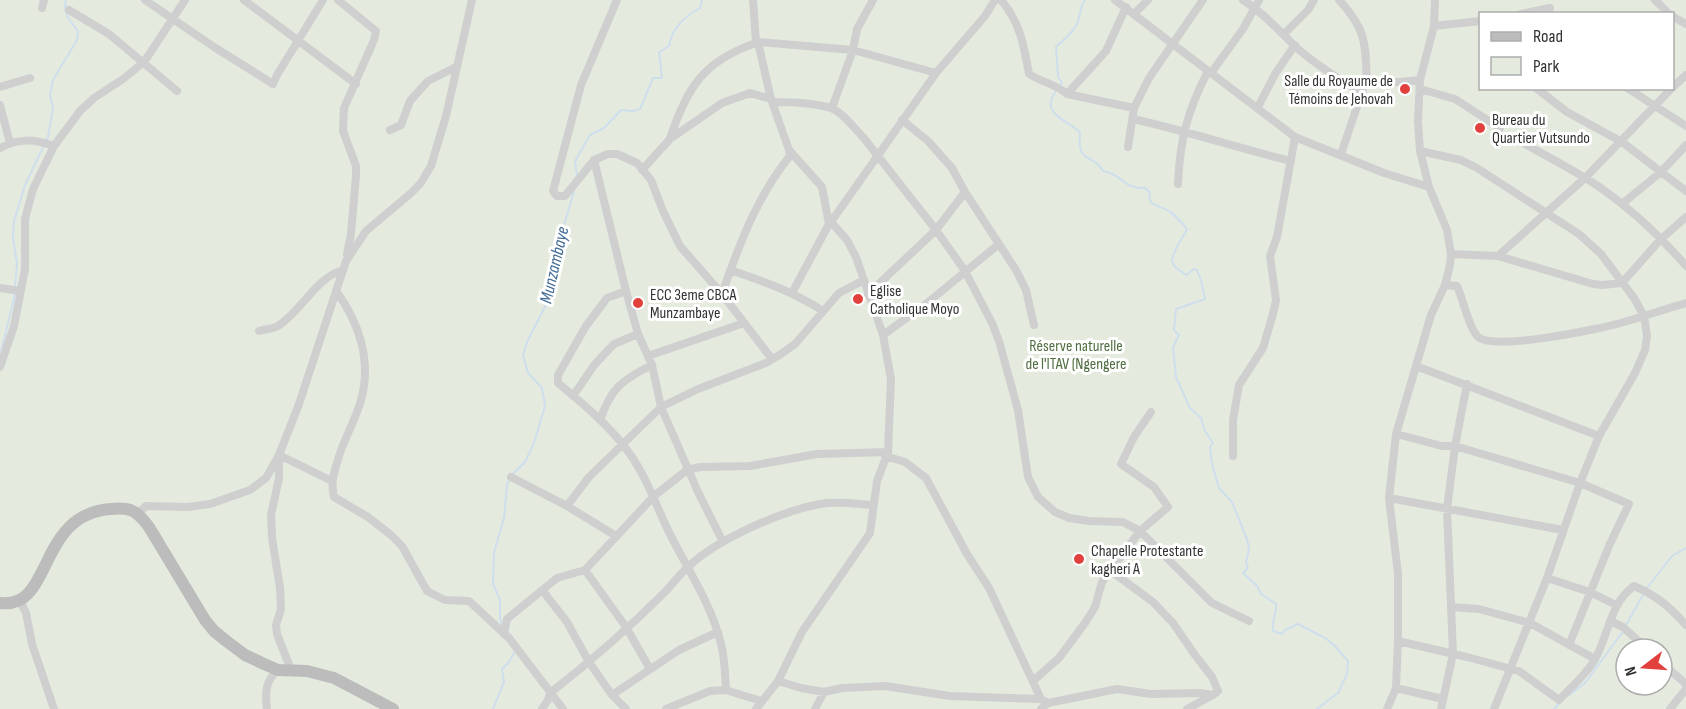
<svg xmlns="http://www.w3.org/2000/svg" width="1686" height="709" font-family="'Sofia Sans Condensed',sans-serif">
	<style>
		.green { fill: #e4ebde; fill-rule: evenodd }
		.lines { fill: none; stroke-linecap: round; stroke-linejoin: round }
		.stream { stroke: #cedeed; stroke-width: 2 }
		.street { stroke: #cfcfcf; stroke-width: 8 }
		.secondary { stroke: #bcbcbc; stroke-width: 12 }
		.poi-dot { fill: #e2403c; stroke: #fff; stroke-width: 2 }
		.labels { text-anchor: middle; stroke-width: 6; stroke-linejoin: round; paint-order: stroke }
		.poi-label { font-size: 16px; fill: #323232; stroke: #fff; text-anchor: start }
		.park-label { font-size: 16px; fill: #506e40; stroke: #fff }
		.water-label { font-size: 18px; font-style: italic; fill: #416b94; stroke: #fff }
	</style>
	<rect width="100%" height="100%" fill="#fff"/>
	<!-- green -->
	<path class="green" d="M0 0H1686V709H0ZM1480 14H1672V88H1480ZM1626 649H1662V685H1626Z"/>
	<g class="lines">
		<!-- stream -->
		<path class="stream" d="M1085 0C1079 8 1081 16 1077 24 1072 34 1063 40 1056 47L1058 77 1062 83C1036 112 1060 116 1080 132 1077 167 1092 151 1103 171 1123 174 1122 189 1145 188L1150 193C1147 207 1160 205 1169 211 1173 213 1184 225 1187 229 1182 240 1173 249 1172 261L1175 267 1186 275 1194 269 1197 270 1201 280 1205 299 1176 309 1174 330 1179 335 1173 347 1176 377 1190 408 1201 418 1205 431 1213 443 1210 447 1212 464 1219 488 1232 502 1247 539 1249 549 1246 562 1248 568 1243 573 1257 586 1261 594 1276 604C1277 615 1271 620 1273 631L1282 634 1285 630 1298 624 1325 638 1334 645 1348 661 1347 674 1338 693 1317 709
			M577 176 575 161 590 135 604 128 621 110 633 111 640 109 653 78H662L659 52 669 46C672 28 684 17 700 8L702 0
			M15 288 17 264 13 237 14 221 25 185 48 137 53 108 50 95 53 80 77 40 78 31C69 20 63 14 66 0
			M1 352 15 294
			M513 474 525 462 534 443 545 406 542 388 528 373 523 355 527 342 548 301 549 276 553 260 554 245 563 229 574 191
			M1647 588 1672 556 1686 548
			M1626 625 1644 593
			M502 628 500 617V600L493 584 494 552 504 518 507 484 510 479
			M1568 696 1585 683 1624 630
			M493 709 504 682 502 669 509 662 515 651
			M1554 709 1559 704"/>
		<!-- street -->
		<path class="street" d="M145 0 214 47 273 84 277 75 323 0
			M244 0 356 84
			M338 0 376 31 374 40 344 108 343 131 356 166V176L351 234 347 254
			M617 0 581 85 553 191 557 196H565L594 160 608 154H617L637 163 651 180 663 211 680 246 722 294 772 359
			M753 0 756 43 758 42 771 99 789 150 822 187 829 224 831 222 847 240 856 257 883 335 891 379 888 452 877 481 870 533 802 632 778 681 756 709
			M1001 0C1020 22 1024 46 1029 74 1043 83 1056 84 1067 94L1134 108
			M1115 0 1295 137 1384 173 1429 187
			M1243 0C1264 13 1280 32 1298 49 1318 66 1340 80 1363 94
			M1339 0C1368 31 1365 45 1367 85L1420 80
			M1655 0 1669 14
			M42 8 44 0
			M69 10 109 34 177 91
			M1134 14 1148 0
			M1521 14 1550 8
			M1672 16 1686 24
			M1434 26 1480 21
			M1284 34 1308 10 1314 0
			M758 42 853 50 936 73
			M1211 73 1243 29 1259 0
			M0 87 30 78
			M1536 88 1567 112 1622 142 1686 191
			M1627 88 1686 126
			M1672 88 1686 75
			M1420 89 1455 99 1500 128
			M1067 94 1106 51 1126 7
			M773 102C790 102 814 103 831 108 842 112 854 128 863 137L936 230 965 271 992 323 999 341 1018 410 1028 477 1038 497 1055 512 1069 518 1089 521 1123 522 1140 531 1212 603 1249 621
			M0 105 10 143
			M1258 107 1275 74 1295 45
			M832 108 853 50 857 29 873 0
			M1133 119C1187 131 1238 148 1291 161
			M902 120 928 141 952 168 965 192 1016 270 1026 290 1034 325
			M390 130 401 125 410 101 418 92 428 81 456 67
			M670 138C688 87 703 61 756 43
			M1518 140C1544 155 1572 169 1598 186 1630 208 1660 236 1686 266
			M1128 147 1134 108 1149 78 1203 0
			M0 148C19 138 34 139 54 146
			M1420 151 1461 160 1477 168 1579 234 1601 254 1634 298 1644 316 1647 336 1645 350 1635 373 1599 436 1580 483 1547 578 1494 709
			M1341 154 1363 89
			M594 160 626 291 638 334 652 365 661 407 698 492 723 542
			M642 170 670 139 722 103 750 93 771 99
			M1178 184C1180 139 1187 112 1208 71
			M1622 204 1661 172 1686 145
			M831 222 936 73 985 16 995 0
			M1451 254 1498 256 1593 284 1602 285 1622 283 1660 240 1686 217
			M1498 256 1585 178 1672 88
			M730 270C763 281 794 292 823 311
			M1445 285 1457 286C1463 299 1469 328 1478 337 1494 351 1601 329 1624 322 1645 316 1665 309 1686 303
			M0 288 20 291
			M336 291C359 322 372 361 361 400 356 419 345 437 339 456 335 470 330 482 334 497L368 517 391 535 402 546 427 591 445 600 469 601 509 638 563 709
			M626 291 607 298 586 326 558 375V383C581 402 606 423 624 446 644 471 654 500 667 528 685 566 711 602 721 644 725 659 725 674 726 690
			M792 293 829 224
			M722 294C739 245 757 196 790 156L789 150
			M868 294 936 230 965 192
			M259 331C265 329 272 329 278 326 302 311 315 278 343 270
			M883 335 926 304 999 244
			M648 356 744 323
			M1416 366 1599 436
			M0 367 14 326 25 269V219L33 189 54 146 80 111 94 98 123 79 144 62 185 0
			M573 396 595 364 614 344 638 334
			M600 420C611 388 622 380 652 365
			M1396 434 1442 446H1455L1580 483 1629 504 1609 546 1569 645
			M279 455 332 481
			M885 456 905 462 926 478 967 554 989 588 1041 699
			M1233 456V420L1239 385 1263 348 1273 314 1276 300 1270 256 1277 237 1295 137
			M279 457V478L271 515 272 538 280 588 281 609 276 625 277 634 291 670
			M511 477 567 506 616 536
			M1389 498 1563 530
			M567 506 589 477 661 407 698 389 766 363 781 354 795 344 839 293 864 280
			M138 513 146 506 188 507 210 504 250 490 266 478 279 455 299 404 346 261 366 231 410 194 420 184 431 166 446 116 472 0
			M585 570 626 627 650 669
			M1111 571 1153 602 1173 623 1195 655 1212 677 1218 691 1213 695
			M1547 578 1590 592 1616 605
			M542 590 567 622 589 662 612 695 626 709
			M20 601 26 613 32 644 54 709
			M1451 607 1479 609 1530 623 1595 659
			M1610 621 1623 627 1647 649
			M504 634 507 619 557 578 585 570 654 496 687 470 700 467 750 466 817 454 888 452
			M1398 641 1467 657 1519 671 1559 700C1571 687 1585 676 1594 661 1609 636 1609 604 1634 586 1656 595 1671 608 1686 625
			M1662 663 1686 684
			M778 681 801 688 824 692 842 688 885 686 950 696 1041 699 1048 703
			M1033 681 1059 658 1085 623 1095 607 1102 582 1140 531 1168 507 1154 487 1121 464 1134 437 1151 412
			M1396 688 1443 699
			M612 695 679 650 718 632
			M267 709C265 693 265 681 278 670
			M542 709 548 700 550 693C590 662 630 627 666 591 673 583 680 574 688 567 717 539 787 508 827 503 842 502 858 504 872 505
			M666 709 710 691 726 690 761 701
			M815 709 824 692
			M1041 709 1048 703 1117 689 1151 694 1200 693 1213 695 1187 709
			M1387 709 1396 688 1398 641V574L1389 498 1396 434 1431 315 1445 285 1450 265 1451 254 1447 230 1429 187 1420 151 1418 121 1420 80 1434 26 1435 0
			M1441 709 1453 654 1447 509 1455 446 1467 384
			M1670 709 1686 689"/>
		<!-- secondary -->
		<path class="secondary" d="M0 603C54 610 36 514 111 509 131 507 137 511 149 527L205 620 214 631 225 640 245 655 264 664 278 670 307 671 334 678 393 709"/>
	</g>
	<!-- markers -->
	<g class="poi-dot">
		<circle cx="1405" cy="89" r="6"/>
		<circle cx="1480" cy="128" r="6"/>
		<circle cx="858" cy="299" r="6"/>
		<circle cx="638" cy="303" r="6"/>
		<circle cx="1079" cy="559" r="6"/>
	</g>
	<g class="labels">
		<!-- poi labels -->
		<g class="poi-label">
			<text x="1393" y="86" text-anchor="end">Salle du Royaume de<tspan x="1393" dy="18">Témoins de Jehovah</tspan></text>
			<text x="1492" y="125">Bureau du<tspan x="1492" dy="18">Quartier Vutsundo</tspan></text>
			<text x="870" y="296">Eglise<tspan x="870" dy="18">Catholique Moyo</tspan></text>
			<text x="650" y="300">ECC 3eme CBCA<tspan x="650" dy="18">Munzambaye</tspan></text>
			<text x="1091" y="556">Chapelle Protestante<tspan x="1091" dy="18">kagheri A</tspan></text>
		</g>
		<!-- park labels -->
		<g class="park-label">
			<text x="1076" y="351">Réserve naturelle<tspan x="1076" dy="18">de l'ITAV (Ngengere</tspan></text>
		</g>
		<!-- water labels -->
		<g class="water-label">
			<text transform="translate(554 265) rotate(-77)" y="6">Munzambaye</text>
		</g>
	</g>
	<!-- legend -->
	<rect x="1479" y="12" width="195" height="78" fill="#ffffff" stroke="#adadad" stroke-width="1.5"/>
	<rect x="1491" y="32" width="30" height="9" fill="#bcbcbc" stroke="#adadad" stroke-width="1.5"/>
	<text x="1533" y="42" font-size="18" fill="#323232">Road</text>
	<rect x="1491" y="57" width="30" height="18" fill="#e4ebde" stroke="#adadad" stroke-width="1.5"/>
	<text x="1533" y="72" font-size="18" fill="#323232">Park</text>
	<!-- north arrow -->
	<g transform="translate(1644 667) rotate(253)"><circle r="28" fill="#ffffff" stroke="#adadad" stroke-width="1.5"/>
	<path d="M0-4.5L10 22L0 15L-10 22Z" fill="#e2403c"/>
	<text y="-9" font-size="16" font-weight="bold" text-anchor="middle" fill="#323232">N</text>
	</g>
</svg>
